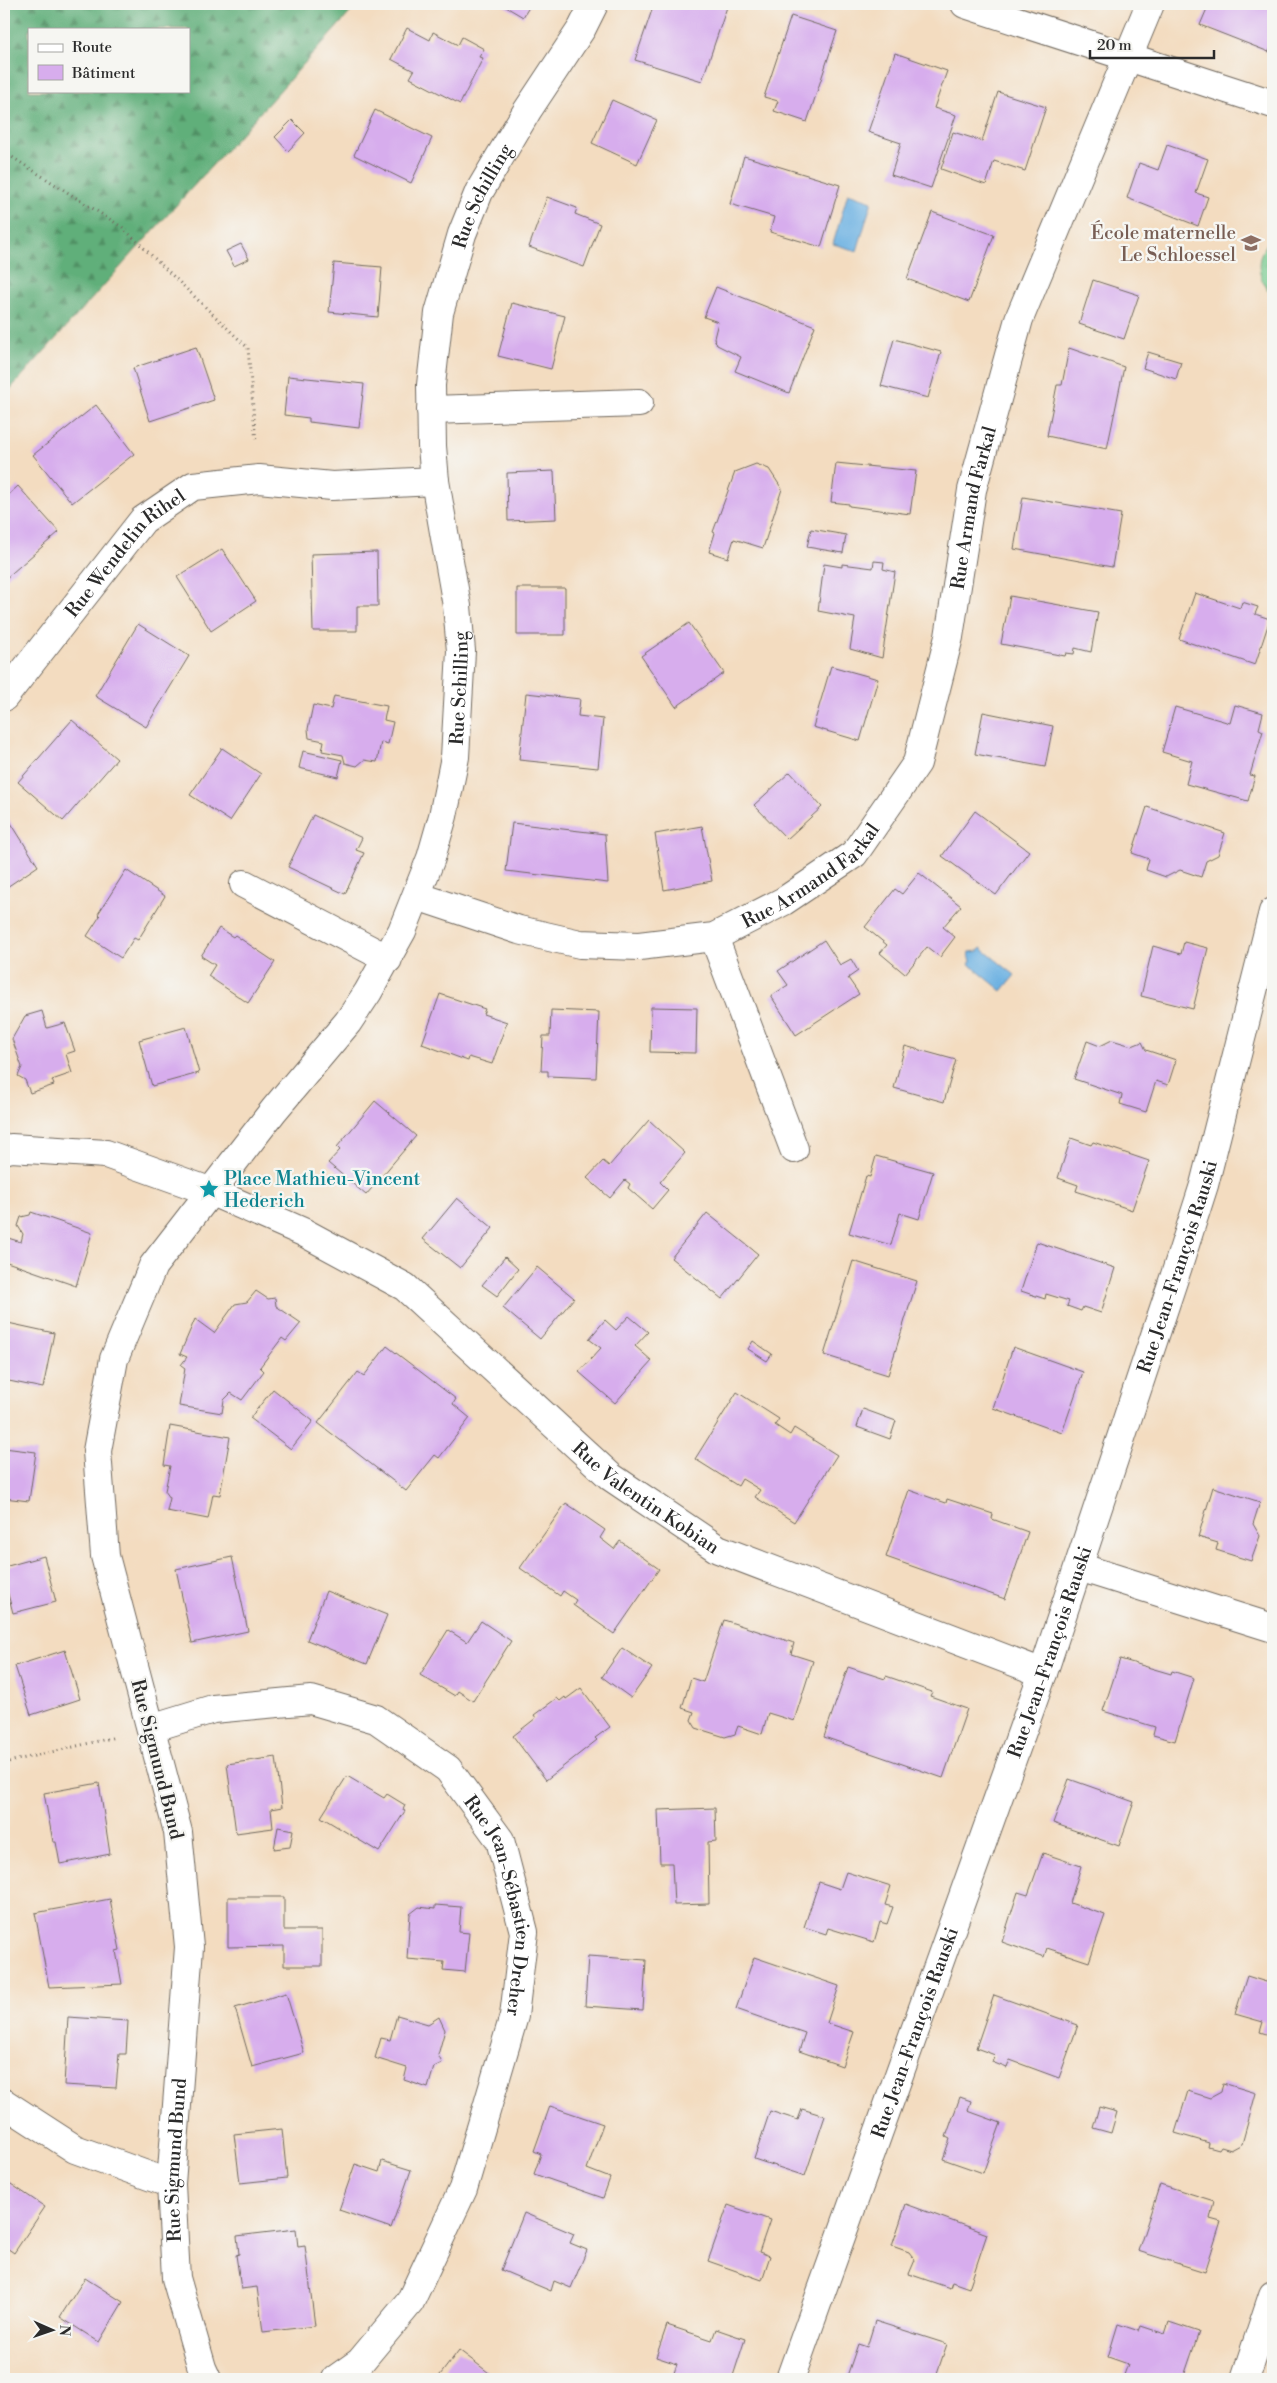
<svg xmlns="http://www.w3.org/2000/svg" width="1277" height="2383" font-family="'Libre Bodoni',serif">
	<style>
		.forest { fill: url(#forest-firs); stroke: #466d52; fill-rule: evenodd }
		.park { fill: url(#park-crowns); stroke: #517b5d }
		.water { fill: #6cb1e2; stroke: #4c6e86 }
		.building { fill: #d7aded }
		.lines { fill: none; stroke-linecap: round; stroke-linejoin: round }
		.street-casing { stroke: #71695f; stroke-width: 30 }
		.path { stroke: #71695f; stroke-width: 3; stroke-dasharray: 1 4; stroke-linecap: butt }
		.street { stroke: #fff; stroke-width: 28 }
		.labels { text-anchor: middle; stroke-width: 4.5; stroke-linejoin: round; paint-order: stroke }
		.street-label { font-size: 19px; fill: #2b2b2b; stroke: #f6f6f2 }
		.education-label { font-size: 19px; fill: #785e54; stroke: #f6f6f2; text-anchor: end }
		.culture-label { font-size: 19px; fill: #0d838f; stroke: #f6f6f2; text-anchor: start }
	</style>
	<defs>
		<pattern id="forest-firs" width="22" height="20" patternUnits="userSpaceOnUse" patternTransform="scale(1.25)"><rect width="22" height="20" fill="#61af7a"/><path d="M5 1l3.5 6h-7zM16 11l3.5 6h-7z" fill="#508f64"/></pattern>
		<pattern id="park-crowns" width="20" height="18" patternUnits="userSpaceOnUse" patternTransform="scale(1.25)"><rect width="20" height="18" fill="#77cb8f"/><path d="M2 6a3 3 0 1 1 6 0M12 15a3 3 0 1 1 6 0" fill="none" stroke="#67ae7c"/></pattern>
	</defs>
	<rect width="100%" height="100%" fill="#f6f6f2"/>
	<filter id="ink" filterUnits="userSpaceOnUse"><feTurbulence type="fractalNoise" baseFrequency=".02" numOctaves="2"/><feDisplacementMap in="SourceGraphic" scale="10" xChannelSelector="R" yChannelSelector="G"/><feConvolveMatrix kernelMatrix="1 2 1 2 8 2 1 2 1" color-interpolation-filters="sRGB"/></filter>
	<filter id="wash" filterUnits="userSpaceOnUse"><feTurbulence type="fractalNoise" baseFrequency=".0096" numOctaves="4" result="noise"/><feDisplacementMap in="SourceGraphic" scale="20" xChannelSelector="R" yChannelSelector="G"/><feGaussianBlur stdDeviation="1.12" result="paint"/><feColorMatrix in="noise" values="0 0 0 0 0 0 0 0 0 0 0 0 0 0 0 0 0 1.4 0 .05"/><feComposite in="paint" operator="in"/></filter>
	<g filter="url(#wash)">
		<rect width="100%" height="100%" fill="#f3dcc0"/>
		<!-- forest -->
		<path class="forest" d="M4 4H358L4 396ZM29 29H189V91H29Z"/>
		<!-- park -->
		<path class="park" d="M1273 238V296C1256 279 1253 254 1273 238Z"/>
		<!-- water -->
		<path class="water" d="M848 193 872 201 857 251 833 244Z
			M981 948 1015 975 1002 991 969 964 971 961 969 955 970 952 978 951Z"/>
		<g id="blocks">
			<!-- building -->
			<path class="building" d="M501 4H531L523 17Z
				M654 4H728L702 81 635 60Z
				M1209 4H1273V42L1269 52 1200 25Z
				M791 16 837 31 807 122 774 111 778 101 764 97Z
				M407 28 430 40 433 32 458 45 462 37 484 49 479 57 483 58 460 104 410 78 414 71 391 59Z
				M895 53 947 71 934 108 956 115 931 188 891 175 901 143 868 132Z
				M998 92 1046 107 1025 171 994 161 986 185 941 169 953 132 982 141Z
				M612 100 657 120 637 164 592 143Z
				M375 110 432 138 411 183 354 155Z
				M292 120 305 133 288 151 275 137Z
				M1167 145 1208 159 1196 193 1208 197 1198 226 1127 198 1139 163 1158 170Z
				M744 156 840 185 821 247 770 232 774 217 730 204Z
				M547 197 577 208 575 214 600 224 584 267 529 247Z
				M932 212 994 235 969 302 907 279Z
				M241 244 249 259 234 266 226 251Z
				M334 263 382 267 378 317 329 312Z
				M1093 280 1139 295 1124 339 1079 324Z
				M716 287 815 326 789 393 735 371 741 357 717 345 714 338 718 322 704 317Z
				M512 303 565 316 551 369 498 356Z
				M894 339 941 352 928 398 881 386Z
				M196 347 214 400 150 421 133 368Z
				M1069 348 1124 367 1107 449 1047 436 1057 385H1062Z
				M1148 352 1181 362 1176 379 1143 368Z
				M288 376 364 384 359 428 309 422V418L284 415Z
				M96 405 134 454 72 503 33 455Z
				M836 463 916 471 910 514 849 506V504L831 502Z
				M756 464 769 469 782 489 763 548 734 539 728 558 709 552 715 533 713 532 735 472Z
				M554 471 556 519 508 521 507 473Z
				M18 486 59 532 4 580V499Z
				M1023 497 1121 514 1112 567 1014 549Z
				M811 529 846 535 843 553 807 547Z
				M222 549 256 601 211 631 177 577Z
				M377 552 378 606H357V631H313L311 554Z
				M874 561 884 562 883 569 895 572 882 658 850 649 855 618 818 611 824 564 842 567V564L873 568Z
				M517 588H565V635H517Z
				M1195 593 1240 608 1242 602 1258 607 1255 614 1270 619 1255 665 1179 639Z
				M1010 596 1098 612 1091 652 1075 648 1074 654 1066 653 1065 656 1001 644Z
				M689 623 724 673 676 707 641 656Z
				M138 624 189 656 146 727 95 696Z
				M831 666 878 679 860 741 813 727Z
				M526 693 580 699 578 716 603 719 598 768 519 760Z
				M334 696 387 706 384 720 393 722 388 744 381 742 377 762 364 760 357 766 345 763 343 755 322 751 324 741 309 738 308 729 313 705 331 709Z
				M1235 705 1263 713 1259 729 1263 731 1250 775 1255 776 1248 801 1186 784 1192 761 1162 752 1175 707 1230 723Z
				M983 712 1053 726 1045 767 975 754Z
				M72 720 117 759 63 821 18 782Z
				M222 748 261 774 230 821 190 795Z
				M303 751 342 760 338 777 299 768Z
				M790 772 822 807 787 839 754 805Z
				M1147 807 1225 833 1218 855 1206 861 1201 877 1180 870 1166 877 1146 870 1149 859 1132 853Z
				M975 811 1029 851 996 895 942 856Z
				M6 815 38 866 4 889V817Z
				M313 815 362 838 356 850 364 853 345 894 288 867Z
				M512 823 605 834 608 883 506 871Z
				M702 826 712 881 664 890 655 834Z
				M126 870 165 896 138 940 134 938 121 958 87 936 100 916 98 914Z
				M919 873 961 906 943 927 955 937 940 957 927 947 905 974 880 953 887 945 865 927 895 889 902 894Z
				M219 928 233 937 235 935 275 962 248 1003 208 976 215 965 201 956Z
				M824 940 840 965 851 959 858 971 848 978 859 994 796 1035 771 996 788 985 778 971Z
				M1184 942 1208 948 1193 1009 1141 996 1153 946 1181 954Z
				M440 994 485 1009 483 1014 507 1022 492 1064 469 1057 468 1061 422 1044Z
				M651 1007 697 1008 696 1053 650 1052Z
				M551 1010 599 1012 596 1078 548 1076V1071H541L543 1036H550Z
				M42 1011 47 1028 65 1023 75 1051 66 1054 72 1073 52 1080 54 1085 30 1093 25 1080 18 1076 22 1067 12 1039 25 1016Z
				M186 1027 199 1073 152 1086 139 1040Z
				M1112 1040 1132 1046 1142 1042 1146 1050 1176 1060 1168 1085 1156 1081 1146 1112 1120 1104 1122 1095 1074 1079 1087 1041 1100 1046Z
				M905 1046 956 1060 944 1102 894 1088Z
				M375 1101 416 1136 366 1195 328 1163 340 1150 337 1147Z
				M649 1120 685 1153 660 1182 668 1190 652 1209 628 1188 630 1184 625 1180 610 1198 587 1178 603 1161 609 1166Z
				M1071 1138 1091 1145 1093 1142 1149 1161 1132 1210 1076 1191 1078 1185 1058 1178Z
				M876 1156 933 1172 919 1219 900 1213 891 1245 849 1233 866 1176 870 1177Z
				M457 1198 493 1228 460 1268 423 1239Z
				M31 1212 92 1233 76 1286 4 1261V1251L8 1238 21 1242 23 1234 18 1226 21 1217 30 1215Z
				M707 1213 758 1254 722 1299 671 1258Z
				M1037 1242 1115 1268 1101 1313 1083 1307 1081 1311 1067 1306 1069 1301 1046 1294 1045 1299 1021 1291Z
				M505 1257 518 1269 497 1296 482 1285Z
				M853 1261 917 1281 888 1375 824 1355Z
				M537 1267 574 1298 540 1339 503 1308Z
				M256 1291 268 1299 275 1298 276 1306 301 1323 286 1341 282 1338 260 1367 264 1371 242 1400 231 1393 224 1400 222 1413 179 1406 185 1368 181 1365 187 1357 180 1354 195 1319 214 1333 235 1304 247 1302Z
				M629 1316 648 1332 635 1346 652 1361 615 1403 579 1372 601 1348 589 1339 605 1320 616 1330Z
				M8 1323 54 1333 43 1388 4 1380V1329H6Z
				M753 1341 772 1354 767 1361 748 1349Z
				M387 1346 456 1399 453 1404 470 1418 439 1458 435 1455 406 1491 318 1423 358 1372 364 1376Z
				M1013 1347 1083 1372 1062 1433 993 1408Z
				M273 1389 313 1421 291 1449 250 1418Z
				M737 1392 779 1419 775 1425 790 1435 794 1428 837 1455 794 1522 755 1497 760 1490 752 1485 742 1479 738 1486 695 1459Z
				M863 1409 896 1421 890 1439 857 1427Z
				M170 1426 230 1437 220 1495 213 1494 208 1519 167 1511 170 1498 165 1491 170 1466 164 1465Z
				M4 1448 36 1452 29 1501 4 1498Z
				M1213 1487 1260 1502 1253 1524 1260 1536 1251 1561 1216 1550 1218 1543 1198 1537Z
				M909 1490 946 1503 947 1499 993 1514 992 1519 1028 1532 1005 1599 886 1557Z
				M566 1503 605 1530 600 1538 614 1549 620 1541 659 1569 614 1634 573 1605 576 1600 563 1591 560 1596 520 1568Z
				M44 1556 56 1602 13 1613 4 1579V1567Z
				M232 1557 248 1631 192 1643 176 1569Z
				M326 1591 387 1615 367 1664 307 1640Z
				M724 1620 794 1643 791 1654 813 1661 794 1721 768 1713 762 1734 738 1726 735 1734 725 1737 696 1728 691 1720 694 1712 682 1708 691 1678 703 1682Z
				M481 1621 511 1641 473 1701 458 1691 455 1696 420 1675 448 1630 467 1642Z
				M622 1648 652 1668 631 1698 602 1677Z
				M65 1650 80 1699 31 1715 15 1666Z
				M1120 1659 1171 1674 1172 1671 1194 1678 1175 1741 1153 1735 1155 1727 1103 1711Z
				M848 1667 885 1679 886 1676 932 1692 930 1696 967 1709 943 1778 824 1737Z
				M581 1688 610 1727 595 1738 597 1740 546 1780 513 1736 536 1718 534 1715 557 1698 560 1701 565 1697 566 1699Z
				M276 1757 282 1807 271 1809 273 1828 236 1833 227 1764Z
				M347 1776 384 1798 387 1794 405 1805 403 1810 405 1811 379 1852 321 1817Z
				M1069 1779 1134 1802 1119 1846 1053 1823Z
				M99 1783 110 1854 60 1864 56 1842H53L44 1793Z
				M715 1808 716 1841 708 1842 709 1904 674 1905 672 1863H660L658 1810Z
				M278 1827 293 1830 290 1847 274 1849Z
				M1043 1853 1081 1866 1070 1903 1105 1915 1089 1962 1047 1948 1044 1957 1002 1942 1018 1892 1028 1895Z
				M846 1872 891 1886 885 1905 893 1907 887 1924 880 1922 874 1942 828 1928 826 1934 804 1927 819 1882 840 1889Z
				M228 1897H284V1930H322V1966H284V1946L228 1947Z
				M110 1899 120 1950 116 1951 122 1984 49 1987 35 1913Z
				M435 1905 461 1907 459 1932 469 1933 465 1972 443 1970 444 1962 407 1959 410 1914 419 1907 435 1909Z
				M588 1956 646 1960 643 2010 585 2006Z
				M754 1957 839 1986 827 2023 854 2032 842 2066 799 2051 805 2033 736 2009Z
				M1247 1976 1266 1982 1273 1977V2036L1260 2032 1263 2022 1235 2014Z
				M286 1993 304 2053 252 2067 235 2008Z
				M994 1995 1078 2025 1059 2078 1010 2060 1007 2068 992 2062 995 2055 976 2048Z
				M397 2015 428 2024 439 2017 445 2030 438 2055 442 2063 434 2067 428 2088 404 2080 407 2068 375 2058 381 2038 390 2040Z
				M68 2017 128 2021 126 2054H119L116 2088 64 2085Z
				M1223 2083 1256 2093 1242 2144 1231 2150 1221 2147 1219 2150 1208 2147 1209 2143 1175 2133 1188 2091 1210 2098 1221 2092Z
				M960 2097 971 2101 968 2111 1001 2123 983 2173 943 2159 950 2139 946 2137Z
				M550 2106 603 2124 587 2169 610 2178 603 2198 534 2174 541 2154 534 2151Z
				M1099 2107 1117 2112 1111 2133 1093 2128Z
				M802 2109 825 2116 805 2176 754 2159 770 2111 798 2120Z
				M282 2129 287 2178 240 2183 234 2134Z
				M382 2161 411 2170 391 2228 339 2210 355 2164 379 2172Z
				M5 2180 45 2207 14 2253 4 2246Z
				M1160 2184 1214 2201 1210 2219 1221 2222 1205 2272 1138 2251Z
				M906 2204 987 2234 969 2288 952 2282 950 2288 909 2274 915 2260 909 2252 892 2246Z
				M728 2205 770 2220 759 2252 770 2256 762 2280 708 2261Z
				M524 2213 574 2234 570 2243 587 2250 571 2288 554 2281 551 2291 501 2270Z
				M296 2229 298 2247 305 2246 315 2326 263 2332 257 2287 241 2289 236 2255 239 2254 237 2236Z
				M85 2278 123 2302 99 2342 60 2317Z
				M875 2321 947 2344 935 2379H846L858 2344 867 2347Z
				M1169 2322 1199 2332 1183 2379H1134L1124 2375 1128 2364 1108 2357 1118 2324 1139 2331 1141 2326 1165 2334Z
				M667 2325 712 2340 716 2329 745 2339 732 2379H672L677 2364 656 2357Z
				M459 2350 497 2379H437Z"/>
		</g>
	</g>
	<g filter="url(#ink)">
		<use href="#blocks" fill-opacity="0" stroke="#71695f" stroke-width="1"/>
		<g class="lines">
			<defs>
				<g id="street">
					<path d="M965 4 1273 104"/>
					<path d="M431 410 639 403"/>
					<path id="s1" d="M4 697 143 520 193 486 259 479 332 486 435 481"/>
					<path d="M244 884 388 959"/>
					<path id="s2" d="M417 896 519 930 580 944 639 946 714 937 784 901 854 854 917 763 949 637 972 490 1019 319 1150 4"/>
					<path d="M714 937 794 1149"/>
					<path id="s3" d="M4 1150 11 1148 106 1154 212 1192 303 1232 405 1287 611 1477 718 1549 1043 1673"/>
					<path d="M1079 1567 1273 1628"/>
					<path id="s4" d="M151 1728 213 1709 311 1700 376 1719 448 1769 500 1840 524 1932 514 2016 463 2189 410 2302 360 2362 336 2379"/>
					<path d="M4 2103 75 2149 171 2184"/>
					<path id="s5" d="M207 2379 202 2368 176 2278 171 2184 189 1947 178 1832 105 1556 97 1451 114 1359 153 1266 274 1110 348 1022 368 992 402 931 431 858 443 816 455 757 461 651 457 606 435 481 432 446 431 385 439 313 462 234 479 192 527 111 582 28 594 4"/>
					<path id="s6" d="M790 2379 1043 1673 1180 1260 1204 1185 1273 912"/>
					<path d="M1245 2379 1273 2295"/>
				</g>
			</defs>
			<!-- street casing -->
			<use href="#street" class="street-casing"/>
			<!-- path -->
			<path class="path" d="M4 152 122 227 248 348 256 443
				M4 1763 116 1737"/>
			<!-- street -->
			<use href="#street" class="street"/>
		</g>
	</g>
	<!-- icons -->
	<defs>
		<symbol id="school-bare" viewBox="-9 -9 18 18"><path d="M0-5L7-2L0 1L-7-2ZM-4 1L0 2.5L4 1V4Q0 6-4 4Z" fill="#8d6e63" stroke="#f6f6f2" stroke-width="2.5" paint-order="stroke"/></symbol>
		<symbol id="sight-bare" viewBox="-9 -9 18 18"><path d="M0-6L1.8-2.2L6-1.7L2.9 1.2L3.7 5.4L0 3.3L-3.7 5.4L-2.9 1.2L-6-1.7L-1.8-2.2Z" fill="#0f9aa8" stroke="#f6f6f2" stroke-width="2.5" paint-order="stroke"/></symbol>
	</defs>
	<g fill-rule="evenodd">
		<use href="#school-bare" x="1237" y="229" width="28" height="28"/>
		<use href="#sight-bare" x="195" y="1175" width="28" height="28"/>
	</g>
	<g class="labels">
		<!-- street labels -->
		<g class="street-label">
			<text dy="7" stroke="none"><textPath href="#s5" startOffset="2311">Rue Schilling</textPath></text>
			<text dy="7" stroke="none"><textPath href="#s2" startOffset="840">Rue Armand Farkal</textPath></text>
			<text dy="7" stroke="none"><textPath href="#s1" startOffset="189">Rue Wendelin Rihel</textPath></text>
			<text dy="7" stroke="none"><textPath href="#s5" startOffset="1808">Rue Schilling</textPath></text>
			<text dy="7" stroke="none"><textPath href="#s2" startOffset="420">Rue Armand Farkal</textPath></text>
			<text dy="7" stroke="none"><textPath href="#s6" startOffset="1178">Rue Jean-François Rauski</textPath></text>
			<text dy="7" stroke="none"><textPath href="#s3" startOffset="751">Rue Valentin Kobian</textPath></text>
			<text dy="7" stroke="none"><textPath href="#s6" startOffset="772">Rue Jean-François Rauski</textPath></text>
			<text transform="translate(158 1759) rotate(76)" y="7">Rue Sigmund Bund</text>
			<text dy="7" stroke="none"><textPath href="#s4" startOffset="470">Rue Jean-Sébastien Dreher</textPath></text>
			<text dy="7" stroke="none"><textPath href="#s6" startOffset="368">Rue Jean-François Rauski</textPath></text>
			<text dy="7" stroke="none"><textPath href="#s5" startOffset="224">Rue Sigmund Bund</textPath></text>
		</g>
		<!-- education labels -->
		<g class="education-label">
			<text x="1236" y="239">École maternelle<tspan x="1236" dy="22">Le Schloessel</tspan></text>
		</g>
		<!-- culture labels -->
		<g class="culture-label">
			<text x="224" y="1185">Place Mathieu-Vincent<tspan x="224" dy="22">Hederich</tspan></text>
		</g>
	</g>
	<!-- margin -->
	<rect width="1277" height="2383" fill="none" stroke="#f6f6f2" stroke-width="20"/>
	<!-- legend -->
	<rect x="28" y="28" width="162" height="65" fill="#f6f6f2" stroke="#a5a5a2"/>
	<rect x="38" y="44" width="25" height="8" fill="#ffffff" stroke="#a5a5a2"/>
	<text x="72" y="52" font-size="15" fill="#2b2b2b">Route</text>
	<rect x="38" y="65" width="25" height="15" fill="#d7aded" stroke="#a5a5a2"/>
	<text x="72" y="78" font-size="15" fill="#2b2b2b">Bâtiment</text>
	<!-- north arrow -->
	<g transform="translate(52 2330) rotate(92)" stroke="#f6f6f2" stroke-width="4" paint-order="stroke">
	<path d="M0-4L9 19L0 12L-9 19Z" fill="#2b2b2b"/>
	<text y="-8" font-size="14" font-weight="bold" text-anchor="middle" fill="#2b2b2b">N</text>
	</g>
	<!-- scale -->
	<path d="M1090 50v8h124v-8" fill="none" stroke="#2b2b2b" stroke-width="2.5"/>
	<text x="1097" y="50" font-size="15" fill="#2b2b2b" stroke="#f6f6f2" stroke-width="4" paint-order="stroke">20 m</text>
</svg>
